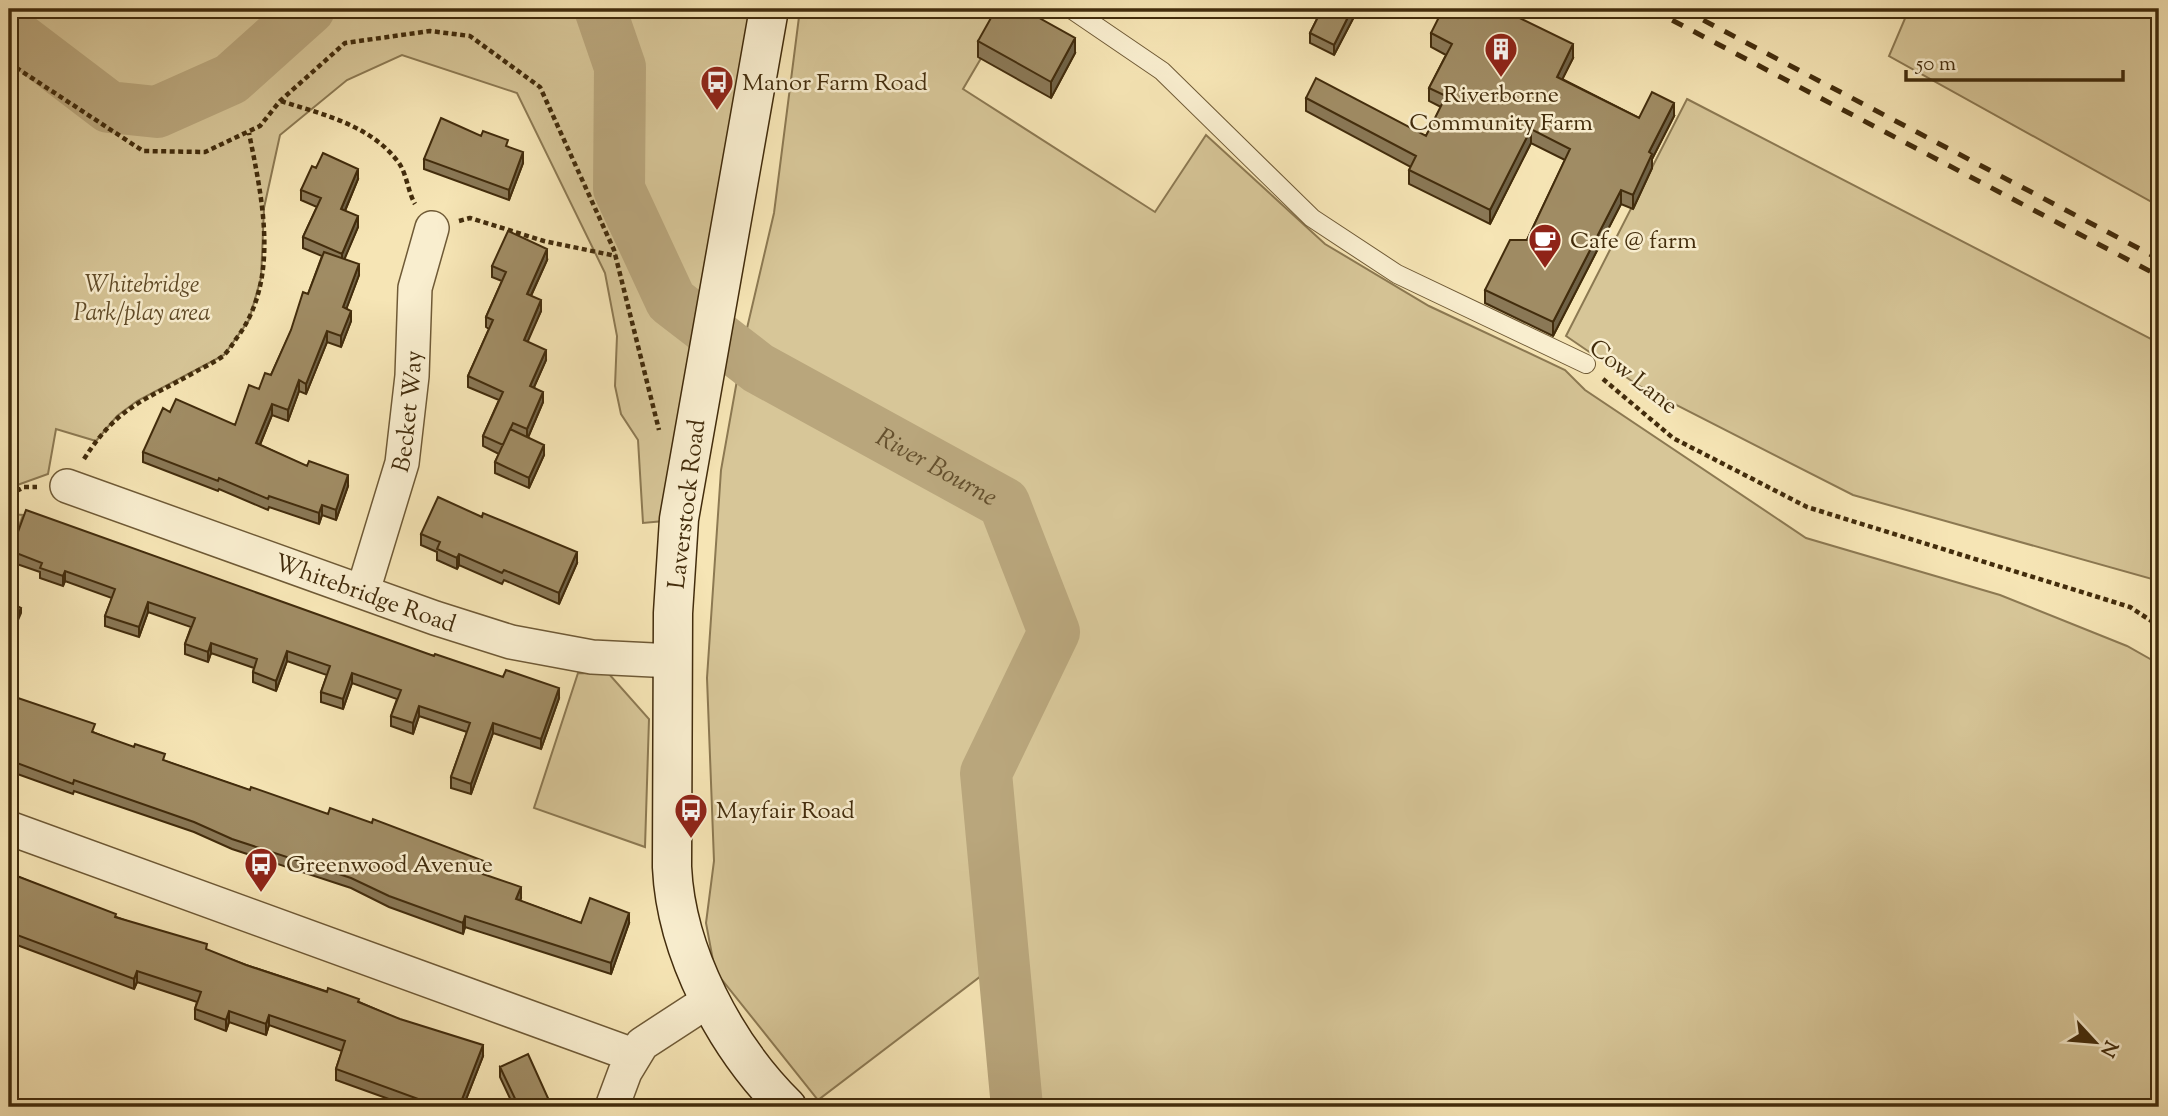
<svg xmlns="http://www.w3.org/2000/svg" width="2168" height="1116" font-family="'Sorts Mill Goudy',serif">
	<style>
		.green { fill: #d7c698; stroke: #8c7952; stroke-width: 2 }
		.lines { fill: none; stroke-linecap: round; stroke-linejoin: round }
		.river { stroke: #b9a67c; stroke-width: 52 }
		.lane-casing { stroke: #6f5a36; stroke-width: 20 }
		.street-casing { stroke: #6f5a36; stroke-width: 36 }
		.secondary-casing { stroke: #422c0c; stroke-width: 41 }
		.path { stroke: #422c0c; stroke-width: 4.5; stroke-dasharray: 5 3.5; stroke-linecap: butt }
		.lane { stroke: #f9eecf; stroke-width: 18 }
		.street { stroke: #f9eecf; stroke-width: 33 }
		.secondary { stroke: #f9eecf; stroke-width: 38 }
		.rail { stroke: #422c0c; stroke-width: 5; stroke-dasharray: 12 12; stroke-linecap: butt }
		.wall { fill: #8a7856; stroke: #422c0c; stroke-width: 2 }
		.shaded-wall { fill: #706246; stroke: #422c0c; stroke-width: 2 }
		.building { fill: #a08c64; stroke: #422c0c; stroke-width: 2 }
		.labels { text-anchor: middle; stroke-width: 5; stroke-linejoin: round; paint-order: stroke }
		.poi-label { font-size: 24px; fill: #422c0c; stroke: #f9eecf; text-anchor: start }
		.park-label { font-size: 24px; font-style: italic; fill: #604b28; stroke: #f9eecf }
		.street-label { font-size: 24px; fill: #422c0c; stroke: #f9eecf }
		.water-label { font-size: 26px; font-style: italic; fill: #66512e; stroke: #f9eecf }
	</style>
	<rect width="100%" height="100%" fill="#f6e5b5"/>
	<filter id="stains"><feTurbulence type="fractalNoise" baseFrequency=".00286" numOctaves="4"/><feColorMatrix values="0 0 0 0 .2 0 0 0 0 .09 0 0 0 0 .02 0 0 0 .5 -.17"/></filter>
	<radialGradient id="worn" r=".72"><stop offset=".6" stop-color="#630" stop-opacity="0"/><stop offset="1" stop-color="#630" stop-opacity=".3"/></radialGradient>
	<!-- green -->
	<path class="green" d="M9 9H750L664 521 643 523 638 440 621 414 615 386 617 336 605 273 517 93 402 55 347 80 280 135 264 208 261 278 249 320 224 355 137 401 117 416 96 441 56 429 48 474 9 488Z
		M800 9H1010L963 89 1155 212 1206 135 1325 244 1429 306 1565 370 1585 390 1806 538 2000 595 2127 646 2159 664V1107H996L985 973 818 1100 715 971 706 923 714 861 707 678 721 470 744 341 774 213Z
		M1909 9H2159V206L1889 56Z
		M1687 99 2159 343V581L1853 495 1639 386 1566 336Z
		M9 514 23 515 9 554Z
		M578 673 609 674 649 719 645 847 534 808Z"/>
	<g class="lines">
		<!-- river -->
		<g class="river">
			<path id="s1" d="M600 9 620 67 619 189 671 301 758 368 1004 503 1054 632 986 773 1017 1107"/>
			<path d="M9 31 109 107 157 112 231 79 309 9"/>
		</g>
		<defs>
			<path id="lane" d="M1071 9 1162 71 1312 218 1397 274 1586 364"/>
			<g id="street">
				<path id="s2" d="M67 486 435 618 511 642 592 657 673 661"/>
				<path id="s3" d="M363 591 402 463 412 376 415 288 432 228"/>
				<path d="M9 828 633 1055"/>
				<path d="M612 1107 625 1072 642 1044 711 999"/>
			</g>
			<path id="secondary" d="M769 9 679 519 673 613 672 867C676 953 726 1047 787 1107"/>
		</defs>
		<!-- lane casing -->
		<use href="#lane" class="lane-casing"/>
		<!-- street casing -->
		<use href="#street" class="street-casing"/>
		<!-- secondary casing -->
		<use href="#secondary" class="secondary-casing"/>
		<!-- path -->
		<path class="path" d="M9 63 143 151 205 152 260 126 280 101 345 43 430 31 470 36 540 87 614 250 659 430
			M281 101C324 115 371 125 399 163 407 175 408 192 415 204
			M459 221 470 218 544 241 616 256
			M1603 379 1673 438 1807 507 2130 607 2159 626
			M84 459C118 406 144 401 195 372 204 367 215 362 223 356 229 351 234 341 239 335 280 276 262 198 249 133
			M9 495 24 487H37"/>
		<!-- lane -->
		<use href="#lane" class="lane"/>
		<!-- street -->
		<use href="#street" class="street"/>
		<!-- secondary -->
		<use href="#secondary" class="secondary"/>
		<!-- rail -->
		<path class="rail" d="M1651 9 2159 276
			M1682 9 2159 259"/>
	</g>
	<!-- wall -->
	<path class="wall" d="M1322 9H1372L1368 17 1357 11 1334 55 1310 43V33Z
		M1431 33 1573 58 1562 79 1639 118 1674 116 1652 159V168L1633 209 1621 204 1553 336 1485 303V290L1527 240 1565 160 1531 143 1490 224 1409 184V170L1411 167 1306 111V98L1426 136 1441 107 1429 101V88L1446 55 1431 47Z
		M978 41 1075 53 1051 98 978 57Z
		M508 147 523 163 509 200 424 169V159Z
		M316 168 358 179 345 211 358 227 344 259 359 275 346 309 351 321 341 347 327 342 306 394 299 391 288 421 272 415 260 445 348 486 336 520 322 515 319 524 269 507 268 510 219 489 218 491 143 462V452L170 412 235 425 259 389 271 375 308 294 322 256 303 248V237L317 207 301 200V190Z
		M547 260 531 296 541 311 527 341 546 360 534 387 543 402 528 437 544 455 529 488 495 473V462L499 454 483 446V436L499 400 468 387V376L489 329 486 327V317L502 281 492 277V266Z
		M421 534 577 563 559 604 504 580 502 584 459 565 457 569 437 560V552L421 545Z
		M11 551 434 656 559 698 541 749 493 733 471 794 451 788V777L467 732 419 716 413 734 391 726V716L397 699 352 683 343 709 321 702V692L327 675 287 661 276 691 253 682V672L254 668 211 653 208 662 185 654V644L191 627 148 612 139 637 105 626V616L112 598 65 581 63 586 40 578V572L11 562Z
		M9 695 95 733 165 761 484 872 483 874 521 898 520 901 581 923H629L611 974 465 927 463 934 389 907 351 888 232 849 194 832 74 791 73 794 9 771Z
		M9 873 116 917 246 965 359 1002 483 1056 463 1107H411L336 1080V1069L342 1051 269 1025 266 1035 229 1022 226 1031 195 1019V1009L197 1002 137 982 134 989 9 942Z
		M500 1067 552 1107H514L500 1077Z"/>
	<!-- shaded-wall -->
	<path class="shaded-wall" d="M1352 9H1357V11L1334 55V45Z
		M1368 9H1372L1368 17Z
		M1075 38V53L1051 98V82Z
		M1573 44V58L1557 90V77Z
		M1674 103V116L1652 159V168L1633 209V195L1649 152Z
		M1531 129V143L1490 224V210Z
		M523 152V163L509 200V190Z
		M358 169V179L341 220V209Z
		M1621 190V204L1553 336V322Z
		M358 216V227L342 265V254Z
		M547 249V260L527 304V294Z
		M359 264V275L343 318V307Z
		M541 300V311L524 350V340Z
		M351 311V321L341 347V336Z
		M327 331V342L306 394V384Z
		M546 350V360L530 396V386Z
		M299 380V391L288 421V410Z
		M543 392V402L527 440V429Z
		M272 404V415L256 454V443Z
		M544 445V455L529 488V478Z
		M348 475V486L336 520V510Z
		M322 505V515L319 524V513Z
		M577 552V563L559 604V593Z
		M459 554V565L457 569V558Z
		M65 571V581L63 586V576Z
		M148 602V612L139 637V627Z
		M21 608V613L11 636V631Z
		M211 643V653L208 662V652Z
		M287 651V661L276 691V681Z
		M352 673V683L343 709V699Z
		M559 688V698L541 749V739Z
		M419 706V716L413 734V723Z
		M493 723V733L471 794V784Z
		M484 861V872L480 883V873Z
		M521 887V898L516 910V899Z
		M629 913V923L611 974V963Z
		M465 916V927L463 934V923Z
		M137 971V982L134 989V979Z
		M229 1011V1022L226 1031V1020Z
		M269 1015V1025L266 1035V1024Z
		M483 1045V1056L463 1107H459Z"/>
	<!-- building -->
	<path class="building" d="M996 9H1023L1075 38 1051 82 978 41Z
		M1322 9H1352L1334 45 1310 33Z
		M1443 9H1501L1573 44 1557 77 1639 118 1652 92 1674 103 1649 152 1652 154 1633 195 1621 190 1553 322 1485 290 1510 240H1527L1570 149 1531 129 1490 210 1409 170 1416 156 1306 98 1316 78 1426 136 1446 96 1429 88 1452 44 1431 33Z
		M441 118 481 136 483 131 508 140 506 146 523 152 509 190 424 159Z
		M323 153 358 169 341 209 358 216 342 254 303 237 321 198 301 190 312 166 316 168Z
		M508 231 547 249 527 294 541 300 524 340 546 350 530 386 543 392 527 429 513 423 503 445 483 436 503 392 468 376 493 320 486 317 506 272 492 266Z
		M324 252 359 264 343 307 351 311 341 336 327 331 306 384 299 380 288 410 272 404 256 443 307 466 309 461 348 475 336 510 322 505 319 513 269 496 268 499 219 478 218 481 143 452 163 408 170 412 176 399 235 425 249 385 259 389 265 373 271 375 291 330 303 292 308 294Z
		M510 429 544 445 529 478 495 462Z
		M438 497 482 517 483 513 577 552 559 593 504 570 502 573 459 554 457 558 437 549 440 542 421 534Z
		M26 510 434 656 435 654 503 677 506 670 559 688 541 739 493 723 471 784 451 777 470 723 419 706 413 723 391 716 401 690 352 673 343 699 321 692 330 666 287 651 276 681 253 672 257 659 211 643 208 652 185 644 195 618 148 602 139 627 105 616 115 589 65 571 63 576 40 568 42 563 11 551Z
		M9 602 21 608 11 631 9 630Z
		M9 695 95 724 92 732 134 747 135 744 165 754 163 760 250 790 251 787 328 814 330 808 372 823 373 819 484 861 480 873 521 887 516 899 581 923 590 898 629 913 611 963 465 916 463 923 389 896 351 878 232 839 194 822 74 780 73 784 9 760Z
		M9 873 116 914 115 917 207 944 206 949 246 965 327 992 328 988 359 999 358 1002 400 1019 483 1045 459 1107H440L336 1069 345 1041 269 1015 266 1024 229 1011 226 1020 195 1009 201 992 137 971 134 979 9 932 11 927 9 926Z
		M528 1054 552 1107H519L500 1067Z"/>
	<!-- icons -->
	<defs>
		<symbol id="building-pin" viewBox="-11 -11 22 30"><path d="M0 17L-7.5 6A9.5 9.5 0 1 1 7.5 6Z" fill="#8f2418" stroke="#f9eecf"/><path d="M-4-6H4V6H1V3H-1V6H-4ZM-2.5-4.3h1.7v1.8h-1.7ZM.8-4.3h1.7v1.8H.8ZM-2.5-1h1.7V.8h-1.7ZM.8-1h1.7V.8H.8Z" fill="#fff"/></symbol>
		<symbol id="bus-pin" viewBox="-11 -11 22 30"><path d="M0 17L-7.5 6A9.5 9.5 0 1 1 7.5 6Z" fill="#8f2418" stroke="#f9eecf"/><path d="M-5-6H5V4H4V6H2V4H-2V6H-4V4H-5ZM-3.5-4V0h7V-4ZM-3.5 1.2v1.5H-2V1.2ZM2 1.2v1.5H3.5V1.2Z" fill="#fff"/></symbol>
		<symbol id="cafe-pin" viewBox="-11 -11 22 30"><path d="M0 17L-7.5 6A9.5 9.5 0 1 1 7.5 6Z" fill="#8f2418" stroke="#f9eecf"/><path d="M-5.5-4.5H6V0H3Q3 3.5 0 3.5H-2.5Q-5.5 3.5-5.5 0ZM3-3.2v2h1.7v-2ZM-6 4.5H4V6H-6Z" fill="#fff"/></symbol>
	</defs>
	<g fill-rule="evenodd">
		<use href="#building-pin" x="1482" y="30" width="38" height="52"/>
		<use href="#bus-pin" x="698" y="63" width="38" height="52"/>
		<use href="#cafe-pin" x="1526" y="221" width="38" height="52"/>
		<use href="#bus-pin" x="672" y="791" width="38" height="52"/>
		<use href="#bus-pin" x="242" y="845" width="38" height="52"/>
	</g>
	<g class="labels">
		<!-- poi labels -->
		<g class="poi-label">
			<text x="742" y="90">Manor Farm Road</text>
			<text x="1501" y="102" text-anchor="middle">Riverborne<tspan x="1501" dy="28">Community Farm</tspan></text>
			<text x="1570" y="248">Cafe @ farm</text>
			<text x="716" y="818">Mayfair Road</text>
			<text x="286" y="872">Greenwood Avenue</text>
		</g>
		<!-- park labels -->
		<g class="park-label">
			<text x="142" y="292">Whitebridge<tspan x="142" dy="28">Park/play area</tspan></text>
		</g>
		<!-- street labels -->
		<g class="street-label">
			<text transform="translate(1634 376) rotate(38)" y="8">Cow Lane</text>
			<text dy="8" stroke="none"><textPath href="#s3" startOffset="186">Becket Way</textPath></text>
			<text transform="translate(686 504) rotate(-83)" y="8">Laverstock Road</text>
			<text dy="8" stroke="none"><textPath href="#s2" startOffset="317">Whitebridge Road</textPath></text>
		</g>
		<!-- water labels -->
		<g class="water-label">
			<text dy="9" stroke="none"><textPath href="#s1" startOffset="621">River Bourne</textPath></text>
		</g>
	</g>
	<!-- margin -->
	<rect width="2168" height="1116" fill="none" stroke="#f6e5b5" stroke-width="35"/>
	<rect x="10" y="10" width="2147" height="1095" fill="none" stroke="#422c0c" stroke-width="3.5"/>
	<rect x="18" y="18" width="2133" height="1081" fill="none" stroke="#422c0c" stroke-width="2"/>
	<!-- north arrow -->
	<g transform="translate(2095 1042) rotate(116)" stroke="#f9eecf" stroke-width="5" paint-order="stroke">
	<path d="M0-5L12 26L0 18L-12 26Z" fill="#422c0c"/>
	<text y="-10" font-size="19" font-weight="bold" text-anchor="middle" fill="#422c0c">N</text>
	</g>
	<!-- scale -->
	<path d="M1906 70v10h217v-10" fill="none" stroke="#422c0c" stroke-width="3.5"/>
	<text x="1916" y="70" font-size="21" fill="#422c0c" stroke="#f9eecf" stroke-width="5" paint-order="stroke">50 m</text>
	<rect width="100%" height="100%" filter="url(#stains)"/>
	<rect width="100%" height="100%" fill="url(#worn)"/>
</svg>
